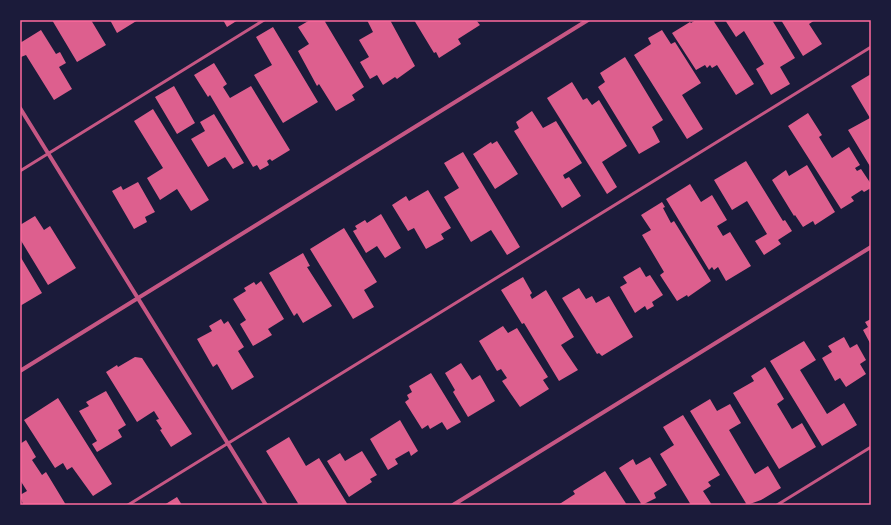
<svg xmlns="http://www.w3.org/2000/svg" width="891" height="525" font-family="Inter,sans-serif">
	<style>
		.building { fill: #dd5f8e }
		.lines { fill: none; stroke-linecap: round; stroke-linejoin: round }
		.service { stroke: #c65784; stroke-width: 3 }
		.minor { stroke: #c65784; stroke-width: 4 }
		.neatline { fill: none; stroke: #ff6b9d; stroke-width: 1.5 }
	</style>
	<rect width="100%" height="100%" fill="#1b1b3a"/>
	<!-- building -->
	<path class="building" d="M52 20H91L106 45 77 62Z
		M110 20H138L117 33Z
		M223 20H238L227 27Z
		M310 20H324L364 87 352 95 355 100 336 111 319 84 317 86 298 51 309 44 298 27Z
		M367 20H390L415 66 397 79 395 77 383 85 377 75 370 79 360 62 369 57 359 40 373 32Z
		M414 20H476L480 25 458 39 461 44 439 58 436 52 434 53Z
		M696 20H713L754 84 736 95 717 65 712 68 710 65 707 68 705 65 696 70 672 33 690 22 691 23Z
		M725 20H772L795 58 780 67 790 84 771 95 756 69 764 64 744 31 736 37Z
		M781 20H815L809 24 822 44 803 56Z
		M273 27 318 102 283 123 254 75 272 65 256 37Z
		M41 30 56 54 60 52 66 63 59 67 72 89 54 100 26 55 21 57 20 55V43Z
		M662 30 671 44 675 42 701 83 682 95 703 129 687 139 634 55 651 44 648 38Z
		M625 57 663 120 652 127 660 142 639 154 598 87 605 82 600 73Z
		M214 63 227 84 223 87 230 98 251 86 290 150 272 161 270 159 267 161 269 165 260 170 257 165 253 167 210 95 208 97 194 75Z
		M871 74V168L848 130 870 118 851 86Z
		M572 82 583 100 587 98 592 105 599 100 627 146 602 162 617 187 607 194 547 98Z
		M174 86 195 123 177 134 155 97Z
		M153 109 209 200 191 211 177 189 160 200 147 178 163 168 134 121Z
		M532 111 543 128 556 121 582 163 563 175 565 179 569 177 581 196 562 208 514 131 519 128 516 122Z
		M808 113 822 135 819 137 832 158 849 147 860 165 855 168 857 171 861 169 871 184V188L864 192 862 190 851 197 854 201 841 209 788 126Z
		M214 114 244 163 233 169 225 157 208 167 191 139 205 131 200 122Z
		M497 141 518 174 495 189 473 154 491 142 492 144Z
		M463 152 520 247 507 255 491 230 471 242 444 197 459 188 444 163Z
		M746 161 783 221 785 220 792 231 778 240 781 244 764 255 755 241 767 234 747 201 732 210 714 180Z
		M807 165 835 212 815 225 813 221 803 227 795 215 794 216 772 180 786 170 789 176Z
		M138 182 155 212 145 217 147 222 134 229 112 191 121 186 123 190Z
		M690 184 701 202 712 195 727 220 717 226 723 236 730 232 751 266 726 281 718 267 714 270 712 267 709 270 666 199Z
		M428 190 451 228 441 234 444 239 426 249 414 228 408 231 392 205 406 196 409 201Z
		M662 202 665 207 663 208 671 223 674 221 711 281 688 297 687 295 677 301 660 275 664 272 642 235 651 230 641 215Z
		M381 214 401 248 385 258 377 246 366 253 353 231 357 229 355 226 365 220 367 223Z
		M35 216 44 230 50 226 76 268 48 285 20 239V225Z
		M344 228 377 282 364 290 374 307 353 319 310 249Z
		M303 253 310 266 307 267 332 306 303 323 297 313 294 316 269 273Z
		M20 256 42 293 20 306Z
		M640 267 646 277 650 275 663 295 652 302 654 306 647 310 645 306 635 313 620 287 627 283 623 277Z
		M523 277 532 293 530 295 532 299 546 290 574 337 561 345 578 370 559 381 524 323 522 324 501 290Z
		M261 281 284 319 268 329 272 335 253 346 240 324 246 320 233 299 246 291 244 288 254 282 256 285Z
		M579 288 586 299 592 296 596 303 609 296 633 337 602 356 599 353 597 354 562 298Z
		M221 319 224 324 228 321 244 347 238 351 254 377 232 390 217 364 213 367 197 339 212 331 209 326Z
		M871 319V345L863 330 868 327 865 322Z
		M503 326 508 333 517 328 548 377 543 380 549 389 520 407 502 381 507 378 501 369 497 371 479 341Z
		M844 337 850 348 857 344 866 360 860 364 866 374 846 387 840 378 835 381 822 358 832 352 828 346Z
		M804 341 816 360 800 370 827 414 844 403 857 425 822 446 770 361Z
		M135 357 142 358 192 434 171 447 160 430 162 429 156 420 159 419 154 411 137 422 106 372 117 365 118 367Z
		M461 363 472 380 480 375 495 401 468 417 453 392 455 390 445 373Z
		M765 367 784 399 777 404 792 429 802 423 816 447 779 469 733 393 754 381 751 376Z
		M431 373 461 422 447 430 442 422 430 429 428 425 422 429 405 402 409 399 407 395 412 392 409 386Z
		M106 391 126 425 118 430 122 437 97 452 92 444 97 441 79 411 89 406 86 402Z
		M58 398 112 484 93 496 72 467 67 470 63 463 55 468 24 420Z
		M710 399 717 411 730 404 741 423 729 430 755 474 768 466 781 488 761 500 747 505 690 411Z
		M683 415 720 475 708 482 711 486 703 491 712 505H691L660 454 674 445 663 427Z
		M400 420 418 451 411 456 409 451 395 459 398 464 388 470 370 439Z
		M289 437 306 466 319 458 348 505H299L266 451Z
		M26 440 36 457 32 460 42 475 46 472 66 505H23L20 495 27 491 20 480V444Z
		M362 451 377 475 370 479 372 482 349 497 327 461 340 453 345 461Z
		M650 457 667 485 654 493 656 498 642 505 619 468 633 459 636 465Z
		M605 471 627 505H558L575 494 573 491Z
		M177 497 182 505H164Z"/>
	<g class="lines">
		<!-- service -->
		<path class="service" d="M20 171 264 20
			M128 505 871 47
			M777 505 871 447"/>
		<!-- minor -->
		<path class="minor" d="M20 108 266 505
			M20 371 588 20
			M453 505 871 247"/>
	</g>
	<!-- border -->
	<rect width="891" height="525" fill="none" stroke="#1b1b3a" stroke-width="42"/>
	<rect x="21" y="21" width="849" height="483" class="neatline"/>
</svg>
